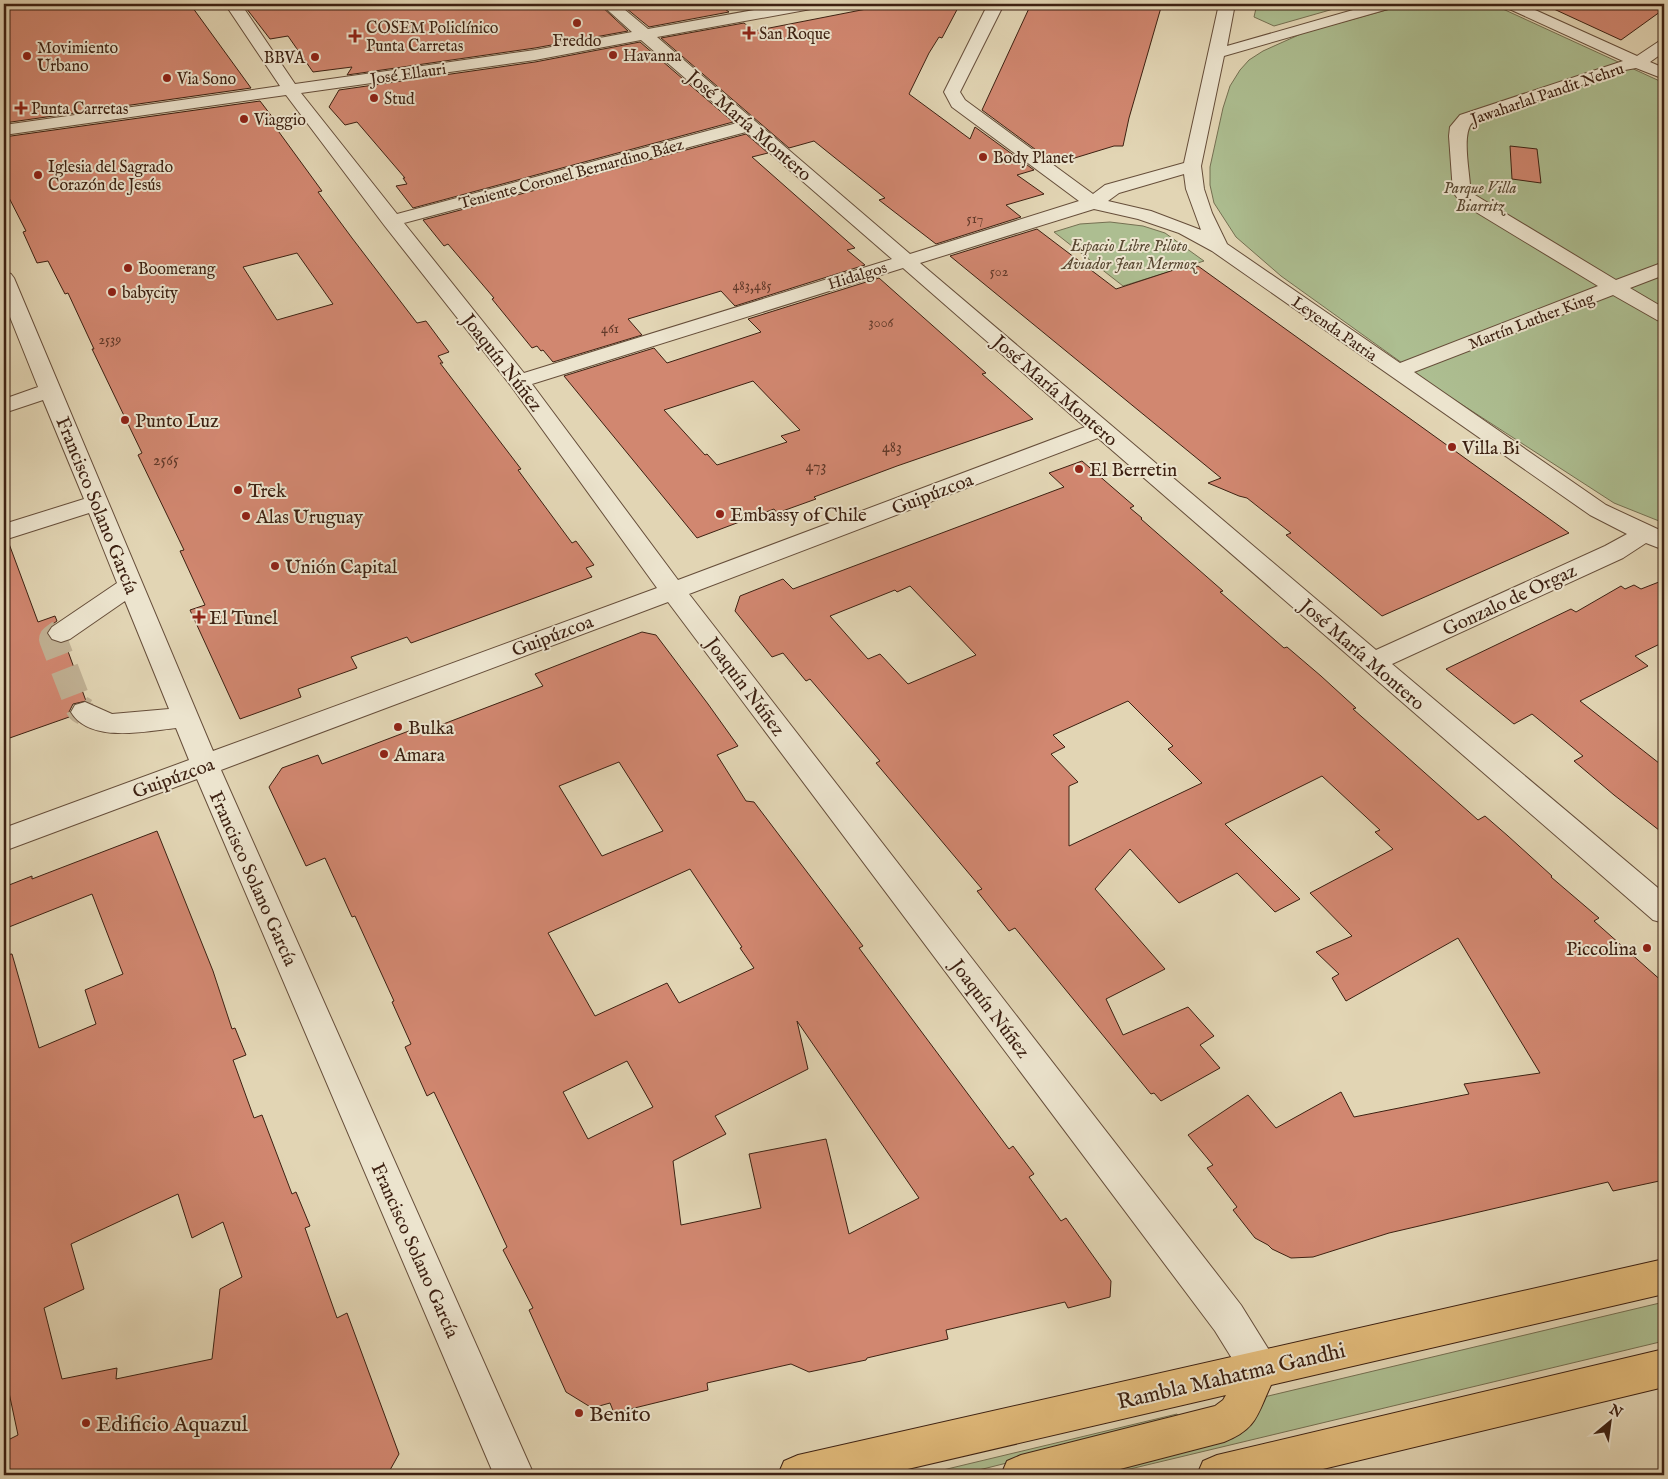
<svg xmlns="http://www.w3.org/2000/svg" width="1668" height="1479" font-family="'IM FELL English',serif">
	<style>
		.green { fill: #adbe91; stroke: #757052 }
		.building { fill: #d18770; stroke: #3d2112; fill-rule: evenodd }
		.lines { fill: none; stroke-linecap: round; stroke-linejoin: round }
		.minor-tunnel { stroke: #c1b194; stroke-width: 28; stroke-dasharray: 28 14; stroke-linecap: butt }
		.minor-casing { stroke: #664e3a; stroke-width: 2 }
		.major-casing { stroke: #3d2112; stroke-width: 2 }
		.minor { fill: #ece4ce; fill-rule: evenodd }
		.major { fill: #e1ba7a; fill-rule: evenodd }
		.poi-dot { fill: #8f2418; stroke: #ece4ce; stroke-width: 2 }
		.labels { text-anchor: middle; stroke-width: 4; stroke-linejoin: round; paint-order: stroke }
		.far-number-label { font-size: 14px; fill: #623a2a }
		.far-poi-label { font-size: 16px; fill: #3d2112; stroke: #ece4ce; text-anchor: start }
		.far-street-label { font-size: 16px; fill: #3d2112; stroke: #ece4ce }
		.far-park-label { font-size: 16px; font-style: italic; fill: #594832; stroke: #ece4ce }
		.number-label { font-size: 16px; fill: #623a2a }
		.street-label { font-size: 19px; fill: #3d2112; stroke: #ece4ce }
		.poi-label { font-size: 19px; fill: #3d2112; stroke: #ece4ce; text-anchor: start }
		.near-street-label { font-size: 22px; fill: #3d2112; stroke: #ece4ce }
		.near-poi-label { font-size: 22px; fill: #3d2112; stroke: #ece4ce; text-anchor: start }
	</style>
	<rect width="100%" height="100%" fill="#e2d5b4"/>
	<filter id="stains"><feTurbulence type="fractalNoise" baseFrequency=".004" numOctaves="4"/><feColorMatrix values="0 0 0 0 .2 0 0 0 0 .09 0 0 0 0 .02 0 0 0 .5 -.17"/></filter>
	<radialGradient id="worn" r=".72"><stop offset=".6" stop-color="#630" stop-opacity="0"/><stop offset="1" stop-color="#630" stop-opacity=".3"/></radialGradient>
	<!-- green -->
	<path class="green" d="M1257 4H1351L1274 26 1254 17Z
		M1408 4H1492L1664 83V523L1614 503 1441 391 1281 276 1236 237 1214 203 1210 185V167L1223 108 1230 86 1240 70 1249 60 1263 51 1303 33Z
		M1110 222 1143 226 1165 233 1204 261 1123 286 1054 232 1080 224Z
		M1664 1302V1341L1105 1475H1085L1088 1470 1264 1397Z
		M1177 1414 1179 1417 1178 1420 959 1475H922Z"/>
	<!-- building -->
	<path class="building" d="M4 4H190L251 88 4 123Z
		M243 4H599L628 31 535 48 347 75 352 67 313 72 288 36 270 39Z
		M621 4H718L729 12 649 27Z
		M892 4H960L942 38 939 37 929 53 909 94 970 139 975 127 1034 170 1017 175 1044 194 1006 205 1021 217 936 244 879 200 885 198 814 141 789 148 661 38 744 23 754 31Z
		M1031 4H1162L1129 118 1123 146H1114L1055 164 982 110Z
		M1543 4H1664V9L1621 40Z
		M640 42 733 122 413 208 396 186 407 184 403 178H405L357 122 345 125 329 107 339 90 535 62Z
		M260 101 280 127 276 128 322 191 318 192 352 238 417 323 426 321 449 352 438 356 443 363H440L521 469 518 470 572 543 576 541 594 565 586 568 592 577 411 643 407 637 351 657 357 668 298 689 301 697 240 719 190 610 205 605 180 551 184 550 138 455 142 453 92 349H94L68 293 65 294 48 261 37 263 23 232 26 231 4 188V137ZM297 253 333 304 277 320 243 267Z
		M746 134 768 153 752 157 855 248 847 250 865 265 735 306 721 291 628 319 642 335 553 362 543 350 541 351 537 346 532 348 492 299 494 298 448 244 444 246 423 220Z
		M1510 146 1537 149 1541 183 1512 179Z
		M1037 229 1116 289 1189 265 1193 268 1198 266 1569 533 1382 616 1286 535 1291 533 1247 498 1239 496 1208 483 1221 478 950 256Z
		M879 278 986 373 982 374 1033 419 897 466 814 497 816 499 777 513 774 509 697 538 564 376 654 348 667 363 761 332 748 319ZM753 381 800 430 781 436 787 442 717 465 707 454 705 455 664 410Z
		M1082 461 1134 506 1130 508 1142 518 1141 519 1223 591 1220 592 1284 648 1287 647 1321 676 1356 708 1353 709 1478 820 1485 816 1508 836 1552 876 1551 877 1599 918 1594 921 1664 983V1180L1613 1191 1608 1182 1389 1233 1313 1257 1291 1258 1272 1249 1268 1245 1255 1238 1233 1210 1237 1207 1207 1168 1213 1165 1188 1135 1248 1095 1276 1128 1341 1092 1354 1117 1469 1094 1464 1084 1540 1073 1458 938 1346 1001 1332 978 1339 974 1316 952 1352 936 1310 893 1393 849 1375 832 1380 830 1322 776 1225 824 1300 899 1275 912 1237 873 1179 903 1130 849 1095 889 1165 969 1106 999 1123 1035 1188 1007 1214 1036 1200 1045 1220 1068 1161 1101 1154 1093 1151 1094 1015 928 1009 931 977 891 982 889 876 763 880 761 810 679 806 681 783 653 772 657 735 611 740 596 783 579 793 589 1064 487 1049 473ZM910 586 976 655 908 684 880 654 868 659 830 616 895 590 897 592ZM1128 701 1173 746 1168 749 1202 783 1069 846V786L1078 782 1051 754 1065 747 1053 735Z
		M8 541 38 622 55 616 57 621 50 626 46 634 51 641 60 644 65 643 86 701 73 704 69 712 72 716 4 740V542Z
		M1664 580V642L1635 656 1648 666 1580 701 1664 767V834L1614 795 1574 761 1583 756 1532 714 1514 724 1446 669 1571 609 1576 612 1621 586 1625 589 1634 585 1641 589Z
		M642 632 656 635 708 704 738 746 717 755 746 801 754 802 776 831 863 946 859 948 1009 1149 1013 1146 1034 1174 1029 1177 1061 1221 1066 1218 1111 1281 1110 1297 1068 1308 1065 1302 946 1330 948 1339 867 1358 866 1360 809 1372 791 1364 707 1383 708 1390 614 1413 610 1403 592 1408 566 1392 529 1310 533 1308 503 1250 507 1247 482 1193 434 1092 427 1096 405 1047 411 1044 392 1002 394 1001 355 916 352 917 325 858 306 866 269 787 282 768 318 755 322 764 422 726 425 731 543 686 535 674ZM619 762 663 831 602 856 559 786ZM690 869 742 947 740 948 754 968 679 1003 667 983 595 1016 548 933ZM797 1021 919 1198 849 1234 826 1139 749 1154 761 1208 681 1225 673 1161 726 1134 715 1116 808 1069ZM627 1061 653 1107 588 1139 563 1092Z
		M157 831 213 971 232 1029 235 1028 246 1055 233 1060 254 1118 262 1115 292 1194 296 1192 310 1226 305 1228 337 1318 347 1313 399 1454 390 1470 360 1475H4V1442L18 1435 4 1369V955L12 954 39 1048 96 1024 85 990 123 974 92 894 4 929V887L32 876V879ZM178 1194 192 1238 223 1222 242 1277 220 1289 212 1359 116 1379 117 1368 62 1379 44 1308 84 1289 71 1244Z"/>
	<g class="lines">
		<!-- minor-tunnel -->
		<path class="minor-tunnel" d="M61 633 53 639 80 709 85 712"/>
		<defs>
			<path id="minor" d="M225 4H241L295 84 535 50 632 32 601 4H618L648 29 787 4H819L816 7 811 9 657 37 910 254 1079 201 952 107 944 92 988 4H1004L960 92 965 100 1093 194 1105 185 1184 163 1219 4H1235L1227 46 1374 4H1398L1395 7 1224 56 1201 166 1204 189 1212 213 1227 244 1400 363 1598 286 1461 203 1453 192 1449 136 1450 127 1460 115 1623 61 1505 7 1502 4H1522L1637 56 1658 42 1664 40V52L1650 62 1664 68V79L1636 68 1625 70 1472 123C1462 134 1469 169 1470 185L1471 191 1475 195 1616 280 1664 262V275L1630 288 1664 308V322L1657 320 1613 295 1414 372 1606 505 1664 532V550L1646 543 1623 558 1392 664 1664 893V923L1653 920 1098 438 689 594 1241 1305 1272 1355 1278 1368 1272 1381 1259 1387 1246 1381 1215 1331 668 602 221 770 534 1475H494L197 779 4 851V828L189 760 176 728C146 731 90 744 71 712L75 705 85 702 112 714 169 709 125 601 70 639 61 642 52 639 48 633 52 627 117 583 89 513 4 540V524L84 499 43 400 4 413V399L38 387 4 302V272L11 274 14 278 213 751 657 588 511 386 384 225 286 95 4 135V125L280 86ZM641 40 737 123 397 214 301 93 535 60ZM746 132 892 259 524 373 404 223ZM1184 174 1186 189 1201 230 1151 211 1108 201 1119 193ZM1094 209 1138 219 1179 233 1212 251 1590 515 1627 534 1605 546 1376 650 920 263ZM903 268 1085 427 678 580 532 384Z"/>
			<path id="major" d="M1664 1259V1294L1271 1385C1257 1415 1257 1429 1224 1442L1097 1475H1001L1007 1461 1021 1455 1215 1406 1223 1400 1226 1395 882 1475H778L784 1461 798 1455Z
				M1664 1349V1387L1298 1475H1197L1203 1461 1217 1455Z"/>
		</defs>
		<!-- minor casing -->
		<use href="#minor" class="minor-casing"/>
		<!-- major casing -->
		<use href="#major" class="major-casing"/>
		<!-- minor -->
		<use href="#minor" class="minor"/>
		<!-- major -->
		<use href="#major" class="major"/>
	</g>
	<!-- markers -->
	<g class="poi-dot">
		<circle cx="577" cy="23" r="5"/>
		<path d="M746.5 25.5h5v5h5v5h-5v5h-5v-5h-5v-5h5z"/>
		<path d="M352.5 28.5h5v5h5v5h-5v5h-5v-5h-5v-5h5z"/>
		<circle cx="613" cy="55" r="5"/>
		<circle cx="27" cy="56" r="5"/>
		<circle cx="315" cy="57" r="5"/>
		<circle cx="167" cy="78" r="5"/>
		<circle cx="374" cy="98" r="5"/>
		<path d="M18.5 100.5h5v5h5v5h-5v5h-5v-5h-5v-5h5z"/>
		<circle cx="244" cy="119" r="5"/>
		<circle cx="983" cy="157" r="5"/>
		<circle cx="38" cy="175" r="5"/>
		<circle cx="128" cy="268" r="5"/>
		<circle cx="112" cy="292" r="5"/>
		<circle cx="125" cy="420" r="5"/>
		<circle cx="1452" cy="447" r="5"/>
		<circle cx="1079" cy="469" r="5"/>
		<circle cx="238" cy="490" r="5"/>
		<circle cx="720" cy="514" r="5"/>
		<circle cx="246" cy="516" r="5"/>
		<circle cx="275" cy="566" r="5"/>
		<path d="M196.5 609.5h5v5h5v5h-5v5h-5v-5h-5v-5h5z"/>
		<circle cx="398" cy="727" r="5"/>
		<circle cx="384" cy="754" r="5"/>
		<circle cx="1647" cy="948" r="5"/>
		<circle cx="579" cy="1413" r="5"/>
		<circle cx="86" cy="1423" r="5"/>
	</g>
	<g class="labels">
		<!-- far-number labels -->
		<g class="far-number-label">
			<text x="975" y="223">517</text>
			<text x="999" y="276">502</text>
			<text x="752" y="290">483,485</text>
			<text x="881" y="327">3006</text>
			<text x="610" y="333">461</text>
			<text x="110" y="344">2539</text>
		</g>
		<!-- far-poi labels -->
		<g class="far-poi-label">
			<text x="366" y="33">COSEM Policlínico<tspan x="366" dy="18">Punta Carretas</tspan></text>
			<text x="759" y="39">San Roque</text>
			<text x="577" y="46" text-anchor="middle">Freddo</text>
			<text x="37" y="53">Movimiento<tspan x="37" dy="18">Urbano</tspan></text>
			<text x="623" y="61">Havanna</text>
			<text x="305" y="63" text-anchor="end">BBVA</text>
			<text x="177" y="84">Via Sono</text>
			<text x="384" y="104">Stud</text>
			<text x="31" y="114">Punta Carretas</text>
			<text x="254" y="125">Viaggio</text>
			<text x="993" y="163">Body Planet</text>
			<text x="48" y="172">Iglesia del Sagrado<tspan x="48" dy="18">Corazón de Jesús</tspan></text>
			<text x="138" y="274">Boomerang</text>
			<text x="122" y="298">babycity</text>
		</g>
		<!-- far-street labels -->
		<g class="far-street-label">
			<text transform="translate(408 73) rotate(-8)" y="6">José Ellauri</text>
			<text transform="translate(1547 93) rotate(-19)" y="6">Jawaharlal Pandit Nehru</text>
			<text transform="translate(571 173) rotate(-15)" y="6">Teniente Coronel Bernardino Báez</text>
			<text transform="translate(857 275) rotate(-17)" y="6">Hidalgos</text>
			<text transform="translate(1531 320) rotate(-21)" y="6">Martín Luther King</text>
			<text transform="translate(1335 328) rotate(35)" y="6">Leyenda Patria</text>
		</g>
		<!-- far-park labels -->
		<g class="far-park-label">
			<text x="1480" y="193">Parque Villa<tspan x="1480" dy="18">Biarritz</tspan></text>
			<text x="1129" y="251">Espacio Libre Piloto<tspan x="1129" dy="18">Aviador Jean Mermoz</tspan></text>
		</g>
		<!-- number labels -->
		<g class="number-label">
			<text x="892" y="452">483</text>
			<text x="166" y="465">2565</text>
			<text x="816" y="471">473</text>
		</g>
		<!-- street labels -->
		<g class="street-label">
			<text transform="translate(750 125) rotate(41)" y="7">José María Montero</text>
			<text transform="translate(503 362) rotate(52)" y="7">Joaquín Núñez</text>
			<text transform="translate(1056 390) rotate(41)" y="7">José María Montero</text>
			<text transform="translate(932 493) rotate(-21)" y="7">Guipúzcoa</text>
			<text transform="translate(98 505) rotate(68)" y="7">Francisco Solano García</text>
			<text transform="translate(1509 599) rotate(-25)" y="7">Gonzalo de Orgaz</text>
			<text transform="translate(552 635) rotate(-21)" y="7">Guipúzcoa</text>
			<text transform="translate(1363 654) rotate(41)" y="7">José María Montero</text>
			<text transform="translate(746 686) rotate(53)" y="7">Joaquín Núñez</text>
			<text transform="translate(173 777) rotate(-20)" y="7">Guipúzcoa</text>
			<text transform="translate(254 878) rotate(66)" y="7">Francisco Solano García</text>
			<text transform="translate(991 1008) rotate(53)" y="7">Joaquín Núñez</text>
			<text transform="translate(416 1250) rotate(66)" y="7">Francisco Solano García</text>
		</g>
		<!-- poi labels -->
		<g class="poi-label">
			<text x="135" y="427">Punto Luz</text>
			<text x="1462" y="454">Villa Bi</text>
			<text x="1089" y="476">El Berretin</text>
			<text x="248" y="497">Trek</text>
			<text x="730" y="521">Embassy of Chile</text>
			<text x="256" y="523">Alas Uruguay</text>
			<text x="285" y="573">Unión Capital</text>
			<text x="209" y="624">El Tunel</text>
			<text x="408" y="734">Bulka</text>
			<text x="394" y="761">Amara</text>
			<text x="1637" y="955" text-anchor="end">Piccolina</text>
		</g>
		<!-- near-street labels -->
		<g class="near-street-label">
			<text transform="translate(1231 1375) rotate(-13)" y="8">Rambla Mahatma Gandhi</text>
		</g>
		<!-- near-poi labels -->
		<g class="near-poi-label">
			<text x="589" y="1421">Benito</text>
			<text x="96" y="1431">Edificio Aquazul</text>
		</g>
	</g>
	<!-- margin -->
	<rect width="1668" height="1479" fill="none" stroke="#e2d5b4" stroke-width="20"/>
	<rect x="5" y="5" width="1658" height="1469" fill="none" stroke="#3d2112" stroke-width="2.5"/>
	<rect x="10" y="10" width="1648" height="1459" fill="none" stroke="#3d2112"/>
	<!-- north arrow -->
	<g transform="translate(1610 1422) rotate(29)" stroke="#ece4ce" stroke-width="4" paint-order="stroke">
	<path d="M0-4L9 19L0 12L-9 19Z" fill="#3d2112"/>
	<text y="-8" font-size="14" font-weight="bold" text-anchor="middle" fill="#3d2112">N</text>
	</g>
	<rect width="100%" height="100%" filter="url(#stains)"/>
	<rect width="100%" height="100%" fill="url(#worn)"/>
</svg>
